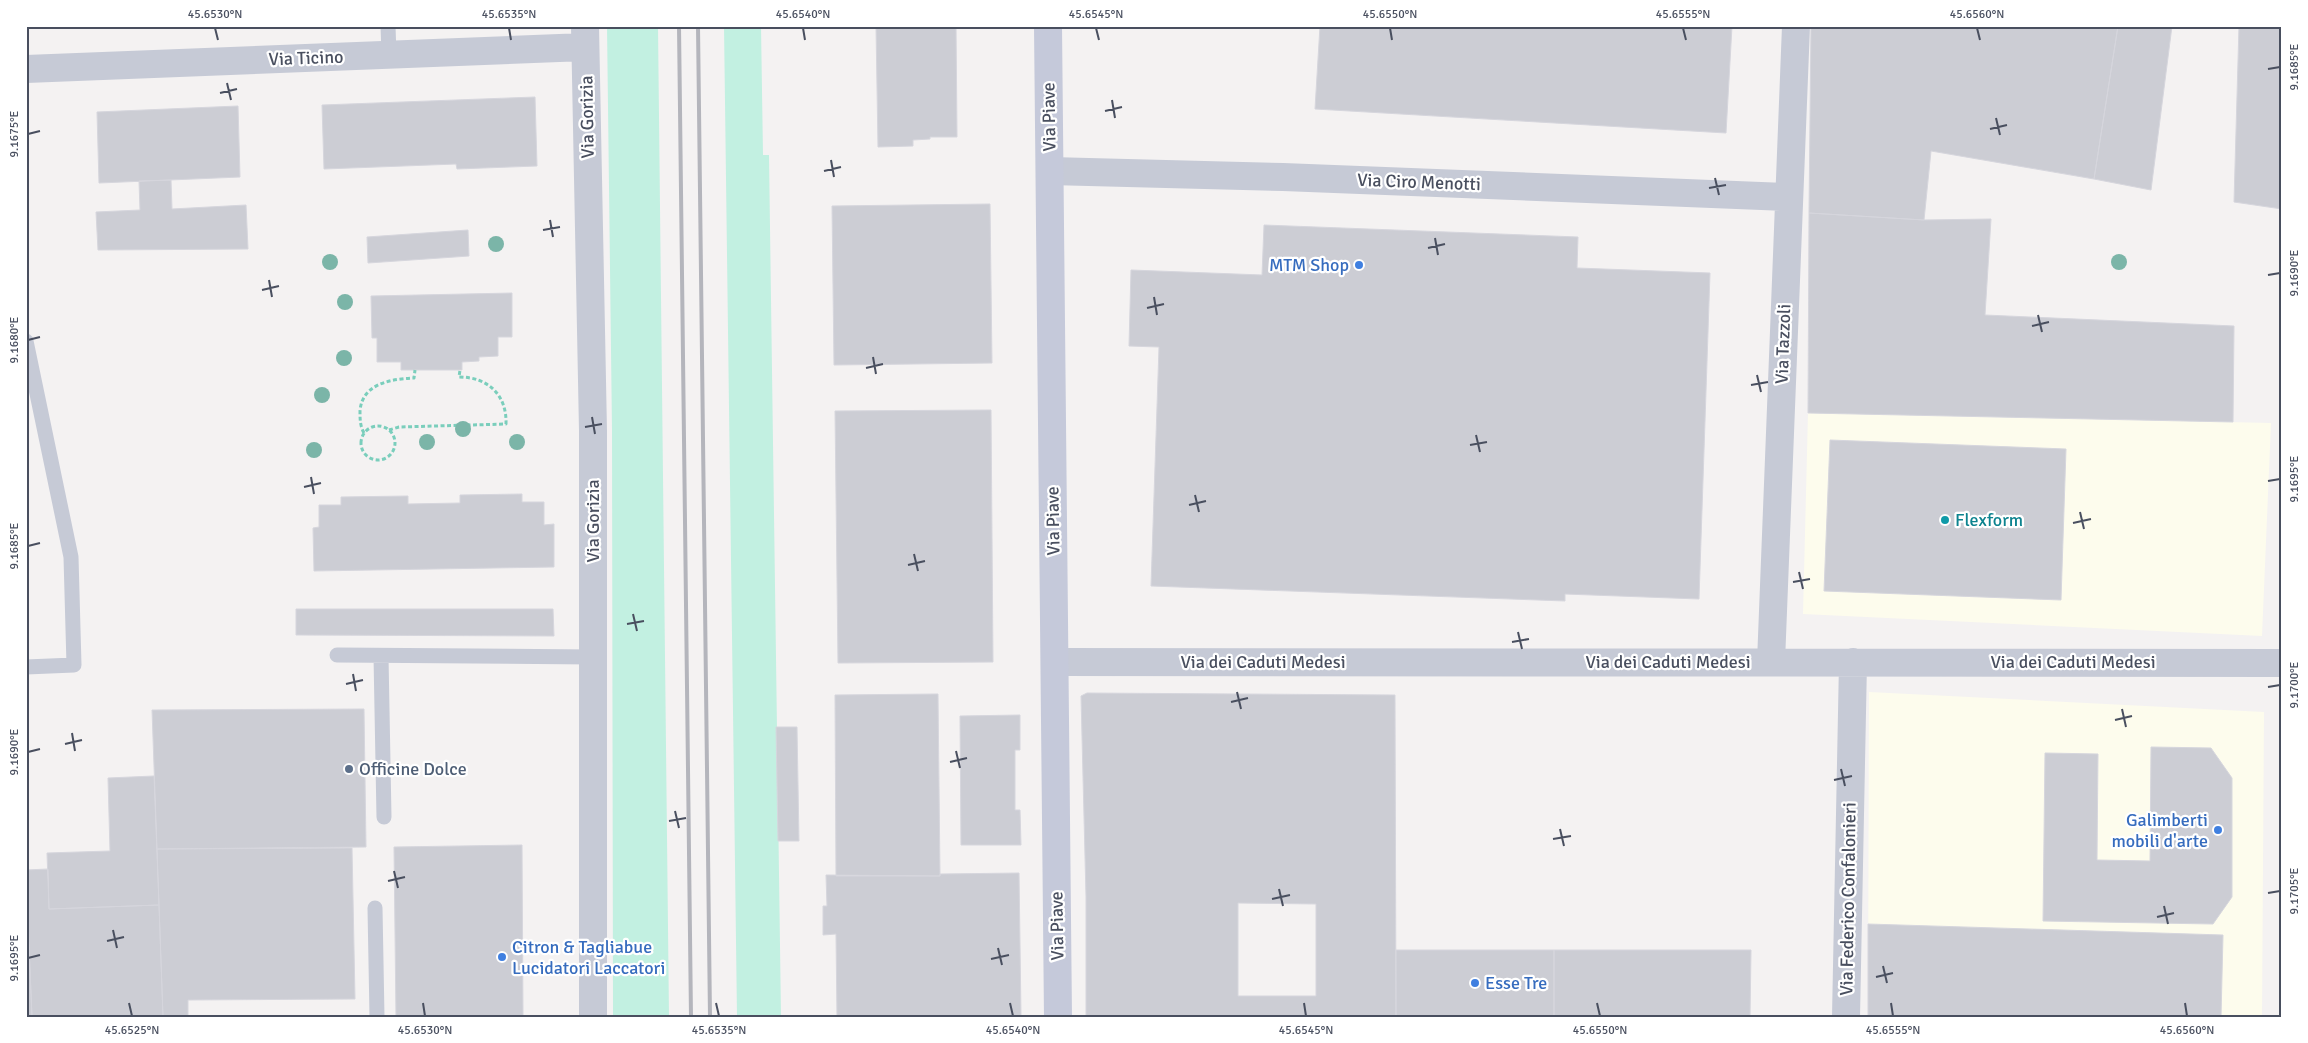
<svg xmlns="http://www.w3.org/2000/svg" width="2308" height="1043" font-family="Signika,sans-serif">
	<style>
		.commercial { fill: #fdfced }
		.green { fill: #c2f0e1 }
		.building { fill: #cccdd4; stroke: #d6d6dd; fill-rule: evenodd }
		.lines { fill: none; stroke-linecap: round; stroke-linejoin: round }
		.path { stroke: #7acebc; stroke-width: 3; stroke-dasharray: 4 2.5; stroke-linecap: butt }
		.lane { stroke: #c6cad6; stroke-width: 15 }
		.street { stroke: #c6cad6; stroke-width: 28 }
		.secondary { stroke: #c5c9da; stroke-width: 28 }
		.rail { stroke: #b4b5bc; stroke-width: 4 }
		.tree { fill: #7bb5a8 }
		.ticks { fill: none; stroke: #494f5f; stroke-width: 2 }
		.shop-dot { fill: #3f7fe0; stroke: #fff; stroke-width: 2 }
		.culture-dot { fill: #0f9aa8; stroke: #fff; stroke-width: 2 }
		.service-dot { fill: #5c6f8a; stroke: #fff; stroke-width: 2 }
		.labels { text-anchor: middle; stroke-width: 4.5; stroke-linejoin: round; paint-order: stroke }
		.street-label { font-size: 18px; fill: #494f5f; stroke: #fff }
		.shop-label { font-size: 18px; fill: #366cbe; stroke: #fff; text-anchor: end }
		.culture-label { font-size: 18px; fill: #0d838f; stroke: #fff; text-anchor: start }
		.service-label { font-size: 18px; fill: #4e5e75; stroke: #fff; text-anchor: start }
		.neatline { fill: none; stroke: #494f5f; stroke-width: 2 }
		.ticks-label { font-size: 12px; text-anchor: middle; fill: #494f5f }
	</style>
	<rect width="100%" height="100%" fill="#f4f2f2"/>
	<!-- commercial -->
	<path class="commercial" d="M1808 413 2271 423 2262 636 1803 614Z
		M1869 692 2264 712 2262 1017H1868Z"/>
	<!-- green -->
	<path class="green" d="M607 26H658L669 1017H613L612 430Z
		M724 26H761L763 155H769L781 1017H737Z"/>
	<!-- building -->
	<path class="building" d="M876 26H956L957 137H930V139L913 140V146L878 147Z
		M1320 26H1732L1726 133 1315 109Z
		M1811 26H2118L2094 179 1931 151 1924 220 1809 213Z
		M2118 26H2172L2151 190 2094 179Z
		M2239 26H2282V209L2234 202Z
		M535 97 537 166 457 169 456 164 324 169 322 105Z
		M238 106 240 177 99 183 97 112Z
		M171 180 172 209 246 205 248 249 98 250 96 212 140 210 139 181Z
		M990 204 992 363 834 365 832 206Z
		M1809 213 1924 220 1991 219 1985 315 2234 326 2233 422 1808 413Z
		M1264 225 1578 237 1577 268 1710 273 1699 599 1565 594V601L1151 586 1159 347 1129 346 1131 270 1262 275Z
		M468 230 469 256 368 263 367 237Z
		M512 293V337H498V356L479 357V361L462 362V370H401V362H377V338H372L371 296Z
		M991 410 993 662 838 663 835 411Z
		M1830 440 2066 449 2061 600 1824 591Z
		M522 494V502H544V525L554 524V567L314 571 313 528 319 527V505H341V497L408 496V504L460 503V495Z
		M296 609H553L554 636 296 635Z
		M1087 693 1395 695 1396 1017H1086V897L1081 696ZM1238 903 1316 904V996H1238Z
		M938 694 940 876H836L835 695Z
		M364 709 366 847 157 849 152 710Z
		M1020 715V750H1015V810H1020L1021 845H961L960 716Z
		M776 727H797L799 841H778Z
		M2151 747 2211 748 2232 778V897L2213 924 2043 921 2045 753 2098 754 2097 860 2150 861Z
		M154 776 159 905 49 909 47 853 110 851 108 778Z
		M522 845 523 1017H396L394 847Z
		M352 848 355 999 188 1000V1017H163L157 849Z
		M48 869 49 909 159 905 163 1017H32L26 870Z
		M1019 873 1021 1017H837L836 934 823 935V906H827L826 875 940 876V874Z
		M26 877 32 1017H26Z
		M1868 924 2223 935 2221 1017H1868Z
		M1396 950H1554V1017H1396Z
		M1554 950H1751L1750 1017H1554Z"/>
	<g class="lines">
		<!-- path -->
		<path class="path" d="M361 443a17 17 0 1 1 34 0a17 17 0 1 1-34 0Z
			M389 430 399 427 506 424C507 395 488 377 459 377L460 370
			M364 433C360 426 360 419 360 411 362 383 392 379 414 378L415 370"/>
		<!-- lane -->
		<path class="lane" d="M388 26 389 55
			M26 341 71 557 74 665 26 667
			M337 655 593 657
			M381 656 384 817
			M375 908 377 1017"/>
		<!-- street -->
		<path class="street" d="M585 26 593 431V1017
			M26 69 585 47
			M1050 171 1283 177 1789 197
			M1055 662 2282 663
			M1771 662 1796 26
			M1846 1017 1853 662"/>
		<!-- secondary -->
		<path class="secondary" d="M1048 26 1058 1017"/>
		<!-- rail -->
		<path class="rail" d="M679 26 691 1017
			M698 26 710 1017"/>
	</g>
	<!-- trees -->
	<g class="tree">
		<circle cx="496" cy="244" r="8"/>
		<circle cx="330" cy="262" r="8"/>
		<circle cx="2119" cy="262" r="8"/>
		<circle cx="345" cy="302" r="8"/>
		<circle cx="344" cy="358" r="8"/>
		<circle cx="322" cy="395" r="8"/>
		<circle cx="463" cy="429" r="8"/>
		<circle cx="427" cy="442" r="8"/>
		<circle cx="517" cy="442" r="8"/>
		<circle cx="314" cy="450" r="8"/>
	</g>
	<!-- ticks -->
	<path class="ticks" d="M215 28 218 40M509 28 511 40M803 28 805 40M1096 28 1099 40M1390 28 1392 40M1683 28 1686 40M1977 28 1980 40M2268 69 2280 67M227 83 231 100M220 93 237 89M1112 100 1115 118M1105 111 1122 107M1996 118 2000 135M1990 129 2007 125M28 134 40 131M831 160 834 177M824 171 841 167M1715 178 1719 195M1709 188 1726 185M550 220 553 237M543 230 560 227M1435 238 1438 255M1428 248 1445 244M2268 275 2280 273M269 280 272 297M262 290 279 286M1154 297 1157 315M1147 308 1164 304M2038 315 2042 332M2032 326 2049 322M28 340 40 337M873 357 876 374M866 368 883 364M1757 375 1761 392M1751 385 1768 382M592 417 595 434M585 427 602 424M1476 435 1480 452M1470 445 1487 442M311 477 314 494M2268 481 2280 479M304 487 321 483M1195 495 1199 512M1189 505 1206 501M2080 512 2084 529M2073 523 2091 519M28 546 40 543M914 554 918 571M908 565 925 561M1799 572 1803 589M1793 582 1810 579M633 614 637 631M627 624 644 621M1518 632 1522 649M1512 642 1529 639M353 674 356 691M346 684 363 680M2268 687 2280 685M1237 692 1241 709M1231 702 1248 698M2122 709 2126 727M2115 720 2132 716M72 733 75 751M65 744 82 740M956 751 960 768M28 752 40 749M950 762 967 758M1841 769 1845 786M1834 780 1852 776M675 811 679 828M669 821 686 818M1560 829 1564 846M1553 839 1571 836M394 871 398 888M388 881 405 877M1279 889 1283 906M2268 893 2280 891M1272 899 1290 895M2164 906 2168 924M2157 917 2174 913M113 930 117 948M107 941 124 937M998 948 1002 965M28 958 40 955M991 959 1009 955M1883 966 1887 983M1876 977 1893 973M129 1003 132 1016M423 1003 425 1016M716 1003 719 1016M1010 1003 1013 1016M1304 1003 1306 1016M1597 1003 1600 1016M1891 1003 1893 1016M2185 1003 2187 1016"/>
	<!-- markers -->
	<g class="shop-dot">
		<circle cx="1359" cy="265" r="5"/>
		<circle cx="2218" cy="830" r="5"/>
		<circle cx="502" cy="957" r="5"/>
		<circle cx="1475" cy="983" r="5"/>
	</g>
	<circle class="culture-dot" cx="1945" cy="520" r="5"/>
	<circle class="service-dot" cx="349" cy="769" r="5"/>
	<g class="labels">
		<!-- street labels -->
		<g class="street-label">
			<text transform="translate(306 58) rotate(-2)" y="6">Via Ticino</text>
			<text transform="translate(587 117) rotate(-91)" y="6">Via Gorizia</text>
			<text transform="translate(1049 117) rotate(-91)" y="6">Via Piave</text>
			<text transform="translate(1419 182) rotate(2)" y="6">Via Ciro Menotti</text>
			<text transform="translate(1783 344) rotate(-88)" y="6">Via Tazzoli</text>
			<text transform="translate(593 521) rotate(-90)" y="6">Via Gorizia</text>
			<text transform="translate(1053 521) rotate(-91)" y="6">Via Piave</text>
			<text x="1263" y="668">Via dei Caduti Medesi</text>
			<text x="1668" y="668">Via dei Caduti Medesi</text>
			<text x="2073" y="668">Via dei Caduti Medesi</text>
			<text transform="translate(1848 899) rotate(-89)" y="6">Via Federico Confalonieri</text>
			<text transform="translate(1057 926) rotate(-91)" y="6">Via Piave</text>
		</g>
		<!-- shop labels -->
		<g class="shop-label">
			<text x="1349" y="271">MTM Shop</text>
			<text x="2208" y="826">Galimberti<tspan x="2208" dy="21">mobili d'arte</tspan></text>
			<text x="512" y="953" text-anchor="start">Citron &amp; Tagliabue<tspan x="512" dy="21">Lucidatori Laccatori</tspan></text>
			<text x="1485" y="989" text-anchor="start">Esse Tre</text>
		</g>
		<!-- culture labels -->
		<g class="culture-label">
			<text x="1955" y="526">Flexform</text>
		</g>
		<!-- service labels -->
		<g class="service-label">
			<text x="359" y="775">Officine Dolce</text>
		</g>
	</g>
	<!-- border -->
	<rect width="2308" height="1043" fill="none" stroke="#ffffff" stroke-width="55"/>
	<rect x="28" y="28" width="2252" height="988" class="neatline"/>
	<g class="ticks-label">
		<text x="215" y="18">45.6530°N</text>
		<text x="509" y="18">45.6535°N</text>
		<text x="803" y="18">45.6540°N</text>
		<text x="1096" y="18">45.6545°N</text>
		<text x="1390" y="18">45.6550°N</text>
		<text x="1683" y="18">45.6555°N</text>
		<text x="1977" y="18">45.6560°N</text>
		<text transform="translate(2294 67) rotate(-90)" y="4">9.1685°E</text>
		<text transform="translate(14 134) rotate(-90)" y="4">9.1675°E</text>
		<text transform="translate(2294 273) rotate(-90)" y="4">9.1690°E</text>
		<text transform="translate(14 340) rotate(-90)" y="4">9.1680°E</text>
		<text transform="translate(2294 479) rotate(-90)" y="4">9.1695°E</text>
		<text transform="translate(14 546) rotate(-90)" y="4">9.1685°E</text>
		<text transform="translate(2294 685) rotate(-90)" y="4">9.1700°E</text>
		<text transform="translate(14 752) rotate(-90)" y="4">9.1690°E</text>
		<text transform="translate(2294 891) rotate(-90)" y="4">9.1705°E</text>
		<text transform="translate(14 958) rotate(-90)" y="4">9.1695°E</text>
		<text x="132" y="1034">45.6525°N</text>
		<text x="425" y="1034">45.6530°N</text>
		<text x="719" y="1034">45.6535°N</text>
		<text x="1013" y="1034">45.6540°N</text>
		<text x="1306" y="1034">45.6545°N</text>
		<text x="1600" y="1034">45.6550°N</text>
		<text x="1893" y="1034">45.6555°N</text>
		<text x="2187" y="1034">45.6560°N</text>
	</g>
</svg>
